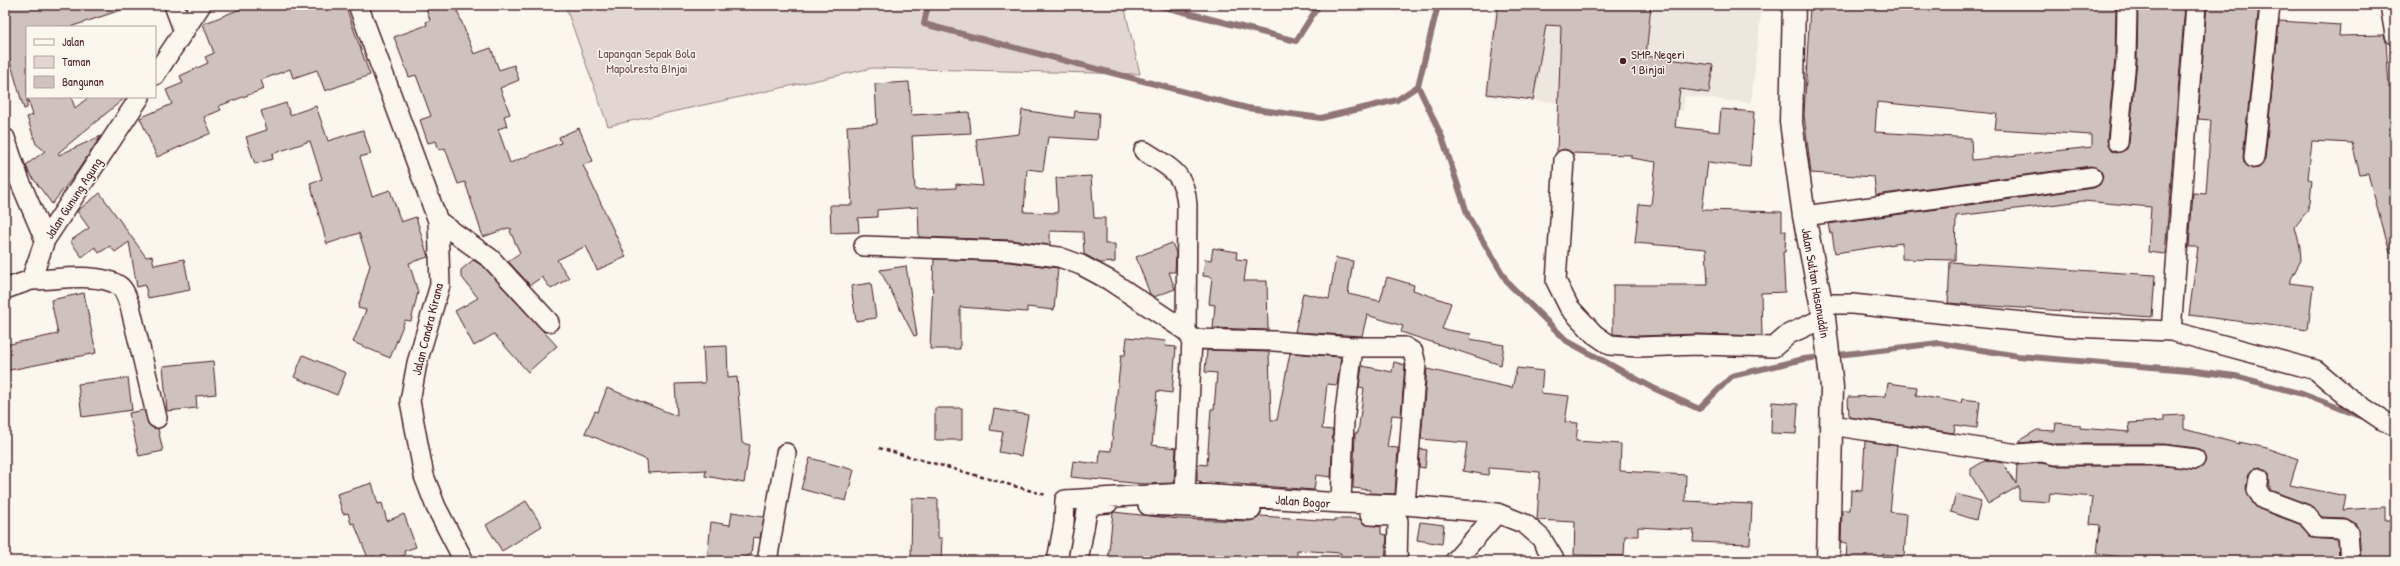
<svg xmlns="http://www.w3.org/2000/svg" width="2400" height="566" font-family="'Patrick Hand',sans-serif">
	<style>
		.built { fill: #eee7de }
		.green { fill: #e2d7d0; stroke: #967b7e }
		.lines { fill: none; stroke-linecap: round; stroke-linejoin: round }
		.stream { stroke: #907477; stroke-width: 6 }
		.building { fill: #cfc2bc; stroke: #4a1f2b; fill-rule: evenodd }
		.minor-casing { stroke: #4a1f2b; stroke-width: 22 }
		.major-casing { stroke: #4a1f2b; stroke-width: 25 }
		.path { stroke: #4a1f2b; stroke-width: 2.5; stroke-dasharray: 4 3; stroke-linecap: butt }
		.minor { stroke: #fbf7ec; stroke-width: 19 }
		.major { stroke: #fbf7ec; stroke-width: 22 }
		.poi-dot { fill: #4a1f2b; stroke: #fbf7ec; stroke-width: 1.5 }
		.labels { text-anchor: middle; stroke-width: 3; stroke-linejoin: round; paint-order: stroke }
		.park-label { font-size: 13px; fill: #704d54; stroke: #fbf7ec }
		.poi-label { font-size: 13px; fill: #4a1f2b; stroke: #fbf7ec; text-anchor: start }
		.street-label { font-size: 13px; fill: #4a1f2b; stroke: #fbf7ec }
	</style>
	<rect width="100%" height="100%" fill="#fbf7ec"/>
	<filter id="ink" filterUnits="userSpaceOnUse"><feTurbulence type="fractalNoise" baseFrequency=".025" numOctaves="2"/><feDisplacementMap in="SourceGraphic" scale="8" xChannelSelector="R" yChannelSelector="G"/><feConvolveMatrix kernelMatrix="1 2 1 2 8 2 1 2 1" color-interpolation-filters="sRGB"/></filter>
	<g filter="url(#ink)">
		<!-- built -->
		<path class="built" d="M1495 5H1762L1751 103 1685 96 1683 111 1571 104 1486 96Z"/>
		<!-- green -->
		<path class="green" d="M565 5H1124L1140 74 872 68 608 126Z"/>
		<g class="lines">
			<!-- stream -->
			<path class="stream" d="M928 5 924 24 1247 108 1321 118 1397 100 1418 86 1438 5
				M1157 5 1296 41 1319 5
				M1418 86 1442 137 1468 216 1508 283 1567 341 1651 387 1699 409 1732 376 1804 359 1939 343 2018 356 2188 370 2235 376 2302 394 2363 417"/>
		</g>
		<!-- building -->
		<path class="building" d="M5 5H127V8L70 27H27V108L24 109 5 44Z
			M250 5H345L370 75 325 91 317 70 293 78 290 69 261 80 264 89 219 106 221 110 204 117 211 133 157 157 140 118 172 104 166 90 183 83 180 76 208 63 205 57 214 53 203 24Z
			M425 5H455L474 54 491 48 499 70 514 65 519 80 500 88 510 114 504 116 507 126 498 129 510 163 561 143 559 137 579 128 593 161 583 165 626 257 597 270 586 246 557 260 569 278 551 289 542 277 530 285 508 261 520 253 510 231 512 229 508 228 483 237 465 182 458 184 445 148 439 150 436 141 428 143 420 120 431 116 416 75 409 77 394 37 427 25 426 22 430 20Z
			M1498 5H1651L1646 56 1713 65 1709 93 1680 89 1675 127 1719 132 1721 109 1754 112 1750 167 1708 162 1702 210 1782 212V231H1786L1785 252H1783L1785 292 1761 293 1762 336 1698 334 1638 336 1613 334V285H1708L1706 249 1635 243 1639 204 1651 205 1656 162 1631 158V155L1572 153 1564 149 1557 152 1561 26 1546 25 1533 100 1487 94Z
			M1810 5H1951L1974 7V5H2116L2115 59 2107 141 2111 151 2117 153 2127 149 2129 143 2137 61 2138 5H2185L2165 254 2148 252 2151 207 2083 201 1956 216 1955 260 1902 259V243L1835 253 1832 233H1830L1828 224 2093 188 2099 185 2103 176 2100 170 2091 166 1876 195 1874 177 1811 173 1804 115ZM1877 102 1997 114 1995 129 2092 135V147L1972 160 1971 138 1875 132Z
			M2207 5H2259L2243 157 2244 163 2252 169 2259 168 2265 159 2279 21 2340 25 2339 36 2384 35 2386 41 2389 87 2395 86V253H2390L2368 174 2360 175 2352 143 2312 141 2308 179 2312 180 2310 203 2307 211 2295 227 2300 247 2301 260 2289 283 2313 286 2308 330 2189 315 2198 247H2189L2193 193 2206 194 2211 120 2198 119Z
			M909 82 911 115 969 112 971 133 912 136 915 190 956 188V184L983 186 976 139 1019 134 1022 110 1074 118 1075 111 1099 113 1097 140 1048 137 1043 171 1027 169 1024 212 1058 213 1056 178 1091 176 1094 218H1105V244H1115V262L1100 263 1084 254 1083 232 1050 231V245L1010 240 919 237 918 207 877 210V217L858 218 859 232 831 233 830 205H852L847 126 877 124 875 84Z
			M27 97H71L75 108 89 97H126L58 153 59 155 101 136 74 176 52 204 29 173 26 165 45 151 36 144 27 117 33 115Z
			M286 103 290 115 316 106 328 141 363 130 371 154 360 157 372 196 390 190 401 222 416 217 428 257 409 263 418 292 411 321 405 320 390 358 353 342 366 310 358 308 370 265 359 233 327 244 310 183 322 179 310 141 272 154 273 159 255 164 246 137 267 130 261 111Z
			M100 193 146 257 152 256 154 265 184 259 190 290 148 298 145 285 137 287 129 242 115 252 110 246 99 253 95 247 82 257 70 241 89 228 77 211Z
			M1172 243 1176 253 1175 272H1169L1175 289 1154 297 1150 294 1136 257Z
			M1213 248 1237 252 1236 259 1247 260 1244 281H1267L1268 330 1213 328 1215 305 1209 304 1212 277 1203 276 1205 259 1211 260Z
			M1336 258 1353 261 1348 294 1380 301 1387 277 1414 285 1413 290 1451 303 1442 329 1471 334 1470 339 1504 345 1501 365 1401 332 1403 326 1367 315 1362 336 1295 332 1303 293 1329 299Z
			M934 259 1009 262 1058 268 1054 310 1027 307V312L960 307V349H930Z
			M473 260 484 267 557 346 528 372 494 334 474 346 455 311 478 298 461 276V270Z
			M1950 262 2155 275 2152 317 1948 303Z
			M906 266 917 335 914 336 880 270Z
			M871 283 876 318 856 321 851 286Z
			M84 293 96 353 5 371V345L58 334 51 300Z
			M1127 337 1166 341 1165 346 1176 347 1172 393 1157 391 1152 445 1176 448 1174 483 1143 484 1071 477 1073 461 1099 464 1100 450 1111 451 1121 355H1125Z
			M727 346 728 378 737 377 742 443 750 445 744 483 705 476 706 470 648 473 647 460 585 433 595 411 598 412 607 388 677 416 675 384 705 383 703 347Z
			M1207 350 1269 352 1271 420H1277L1290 353 1341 357 1337 385 1327 384 1322 429 1333 430 1331 477 1316 475 1314 490 1197 481V464L1207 465 1211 409H1214L1217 373 1205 372Z
			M303 355 346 373 337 395 294 377Z
			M213 361 216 394 196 396 197 408 167 411 163 366Z
			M1394 362 1405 365 1401 416 1392 415 1387 447 1398 448 1395 494 1369 493 1370 490 1353 488 1355 433H1358L1364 388 1359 387 1362 366 1392 372Z
			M1517 368 1543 371 1541 393 1569 396 1565 422 1578 423 1576 441 1621 444 1620 471 1686 475 1685 501 1752 504 1750 544 1693 542 1694 530 1638 527V536H1625L1624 556 1574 555 1575 522 1537 520 1540 472 1489 468 1488 475 1463 471 1467 443 1421 439 1427 369 1512 388Z
			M128 378 132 410 82 417 78 384Z
			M1888 383 1917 387 1916 395 1961 403 1962 399 1980 401 1977 428 1955 425 1954 433 1849 417 1848 397 1886 396Z
			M1772 402 1798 404 1796 434 1771 433Z
			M935 408H962V440H935Z
			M994 409 1028 415 1021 456 999 452 1003 432 990 430Z
			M144 410 149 425 158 429 163 451 139 456 129 413Z
			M2184 415V429L2239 444V442L2267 448 2298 459 2290 485 2346 496 2343 510 2385 507V520H2395V561H2361L2359 531 2355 523 2345 518 2322 517 2310 505 2270 490 2269 474 2261 467 2255 468 2248 476 2246 489 2254 505 2259 509 2299 524 2312 538 2338 540 2339 561H2121L2122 557 2097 554 2100 525 2090 524 2093 497 2050 493 2049 502 2019 500V486L1988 504 1971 475V469L1986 460 2003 463 2016 484 2017 465 2041 463 2055 466H2163L2199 469 2206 460 2202 451 2196 448 2164 444H2056L2041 441 2020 443V440L2037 430 2055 431 2056 423 2080 425V428L2130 432 2129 423 2164 421V416Z
			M1865 441 1897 446 1890 512 1907 514 1904 556 1883 554 1882 561H1846L1847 543 1841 542 1842 510H1850L1851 490 1862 491Z
			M1420 449 1427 450 1425 468 1419 467Z
			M810 458 854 470 846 501 801 489Z
			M372 483 378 504 382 503 387 521 404 514 416 547 404 551 405 555 390 561H375L373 556 368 558 354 523 351 524 348 513 343 514 337 494Z
			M1956 494 1981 501 1976 520 1951 512Z
			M912 498 938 499V538H942L941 561H911Z
			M526 501 542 526 502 551 486 525Z
			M732 512 764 517 760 538 753 537 751 555H747V561H707L711 522 730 525Z
			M1113 512 1179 519 1250 521 1260 516 1334 521V519H1360L1364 524 1381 527V534L1387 535 1385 561H1352L1340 559 1341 553 1297 550V561H1108Z
			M1420 522 1444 525 1442 544 1417 540Z"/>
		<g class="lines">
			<defs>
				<path id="minor" d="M174 5 184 32
					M358 5 438 221 440 285 417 363 410 401 424 476 436 507 464 561
					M2390 5 2395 35
					M155 75 201 5
					M5 138 19 179 45 240
					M2118 142 2126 60 2127 5
					M1144 151C1169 167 1185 172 1187 205L1186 331
					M2254 158 2270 5
					M1564 160 1556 281 1569 307 1594 334 1610 345 1638 347 1698 345 1774 347 1789 334 1824 318
					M1804 216 2092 177
					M438 221 491 259 549 322
					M864 246 1010 251 1059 257 1081 265 1109 280 1186 331 1192 339 1274 341 1353 347H1405L1413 352 1416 364 1405 505
					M31 280C54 280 98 272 118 285 125 289 127 299 130 306L157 418
					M5 289 31 280 45 240 140 97
					M1821 304H1852L2071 327 2171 331 2316 370 2348 397 2385 422 2395 426
					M2171 331 2196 5
					M1831 425 2018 454 2042 452 2055 455H2164L2195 459
					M2259 478 2257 490 2263 499 2306 515 2317 528 2344 529 2348 532 2350 561
					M1185 493 1192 339
					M1341 503 1344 421 1353 347
					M1148 505 1251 510
					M1370 515 1392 516 1398 521 1397 561
					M767 561 786 453
					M1057 561 1064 523 1065 500 1185 493 1341 503 1405 505 1497 513 1525 524 1541 538 1555 561
					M1078 561 1087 511 1094 504 1108 503
					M1455 561 1497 513"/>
				<path id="major" d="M1794 5 1791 122 1804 216 1824 318 1832 387 1828 561"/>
			</defs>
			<!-- minor casing -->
			<use href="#minor" class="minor-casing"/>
			<!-- major casing -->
			<use href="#major" class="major-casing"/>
			<!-- path -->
			<path class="path" d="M879 448 1046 495"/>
			<!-- minor -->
			<use href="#minor" class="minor"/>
			<!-- major -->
			<use href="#major" class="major"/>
		</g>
	</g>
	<!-- markers -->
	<circle class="poi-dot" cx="1623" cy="61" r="4"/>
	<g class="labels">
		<!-- park labels -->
		<g class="park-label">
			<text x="647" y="58">Lapangan Sepak Bola<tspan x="647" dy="15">Mapolresta BInjai</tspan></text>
		</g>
		<!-- poi labels -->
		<g class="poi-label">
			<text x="1631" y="59">SMP Negeri<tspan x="1631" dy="15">1 Binjai</tspan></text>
		</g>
		<!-- street labels -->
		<g class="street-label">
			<text transform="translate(73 198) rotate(-57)" y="5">Jalan Gunung Agung</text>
			<text transform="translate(1816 283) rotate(80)" y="5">Jalan Sultan Hasanuddin</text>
			<text transform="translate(427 329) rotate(-76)" y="5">Jalan Candra Kirana</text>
			<text transform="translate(1303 501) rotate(4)" y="5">Jalan Bogor</text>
		</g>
	</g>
	<!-- margin -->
	<rect width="2400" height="566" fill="none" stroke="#fbf7ec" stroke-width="20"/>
	<rect x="10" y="10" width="2380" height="546" fill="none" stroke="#4a1f2b" stroke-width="1.5" filter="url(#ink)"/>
	<!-- legend -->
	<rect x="26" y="26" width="130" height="72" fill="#fbf7ec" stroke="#b4a19f"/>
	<rect x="34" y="39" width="20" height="6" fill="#fbf7ec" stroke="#b4a19f"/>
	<text x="62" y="46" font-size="12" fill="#4a1f2b">Jalan</text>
	<rect x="34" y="56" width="20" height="12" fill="#e2d7d0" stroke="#b4a19f"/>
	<text x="62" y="66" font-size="12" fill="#4a1f2b">Taman</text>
	<rect x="34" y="76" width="20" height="12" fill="#cfc2bc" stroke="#b4a19f"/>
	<text x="62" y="86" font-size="12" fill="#4a1f2b">Bangunan</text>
</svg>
